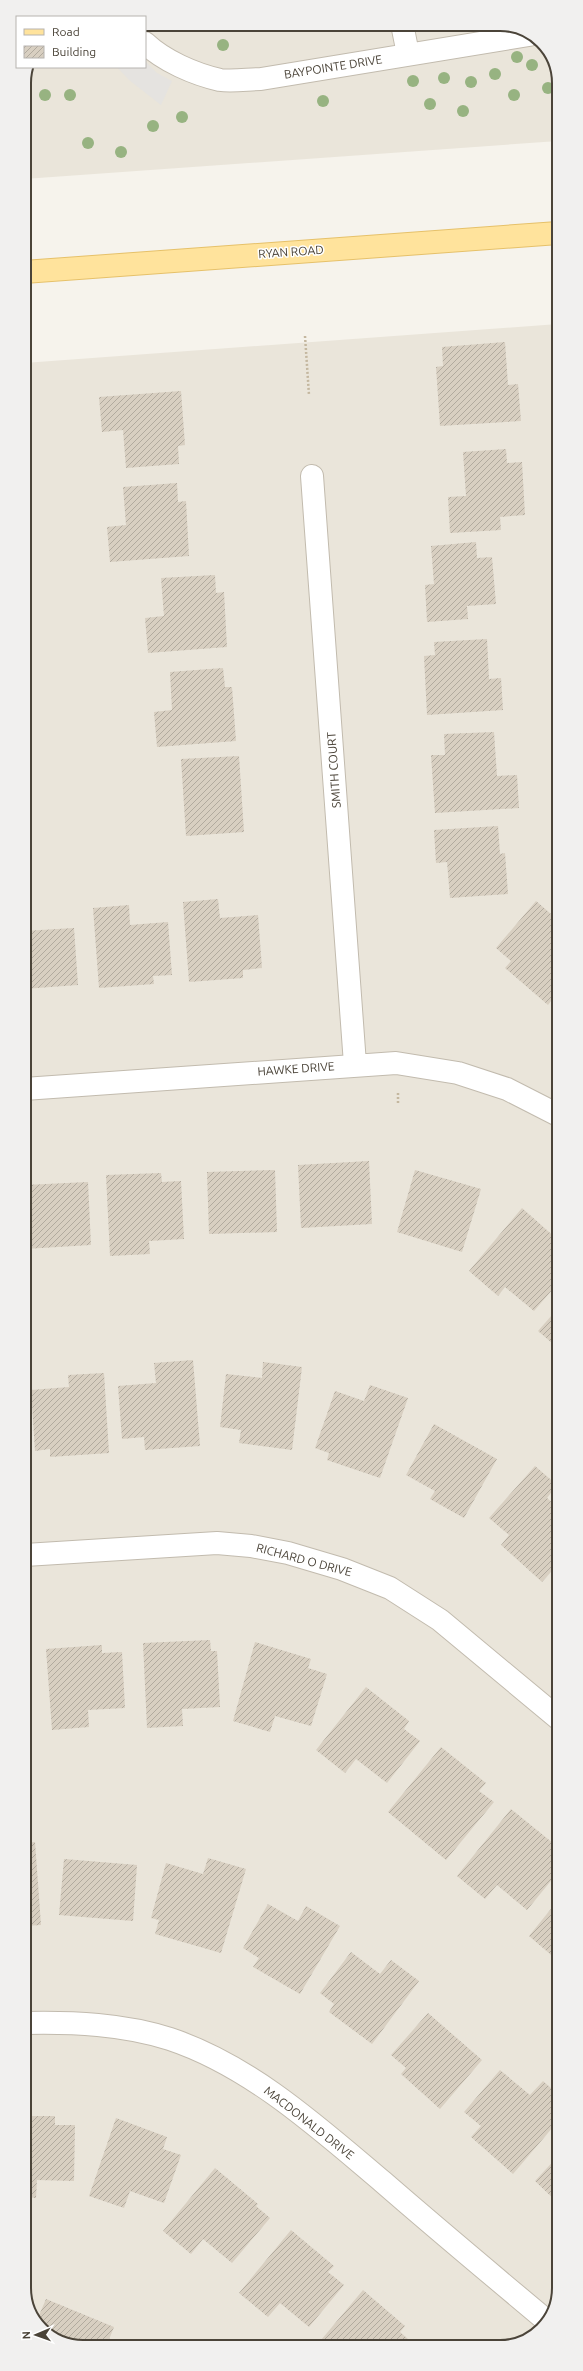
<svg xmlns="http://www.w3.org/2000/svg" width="583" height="2371" font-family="Ubuntu,sans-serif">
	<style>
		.residential { fill: #eae5da }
		.parking { fill: #e5e3e0 }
		.building { fill: url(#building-hatch) }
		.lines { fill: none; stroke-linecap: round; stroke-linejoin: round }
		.minor-casing { stroke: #c2bbae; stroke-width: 24 }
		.major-casing { stroke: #e6c16a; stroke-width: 24 }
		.path { stroke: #c4b79f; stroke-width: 2.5; stroke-dasharray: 2 2; stroke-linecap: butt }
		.minor { stroke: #fff; stroke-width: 22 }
		.major { stroke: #ffe39c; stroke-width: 22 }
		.tree { fill: #97b381 }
		.labels { text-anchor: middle; stroke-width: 3; stroke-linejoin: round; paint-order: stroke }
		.street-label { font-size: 12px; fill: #4b4439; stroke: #fff }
		.rim { fill: none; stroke: #4b4439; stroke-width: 2 }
	</style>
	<defs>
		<pattern id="building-hatch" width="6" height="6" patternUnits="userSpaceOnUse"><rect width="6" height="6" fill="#d8cfc1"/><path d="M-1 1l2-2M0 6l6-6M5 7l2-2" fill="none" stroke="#b1aa9e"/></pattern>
	</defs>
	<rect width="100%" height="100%" fill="#f6f3ec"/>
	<!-- residential -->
	<path class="residential" d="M145 24H507L542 41 558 72V141L24 179V83L31 67H145Z
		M558 324 559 2288 544 2327 511 2346 79 2347 44 2332 25 2299 24 363Z"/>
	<!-- parking -->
	<path class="parking" d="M145 61 157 73 172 81 161 105 129 80 117 67H145Z"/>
	<!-- building -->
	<path class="building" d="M505 342 508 385 518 384 521 421 440 426 436 367 443 366 442 347Z
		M181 391 185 445 178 446 179 464 126 468 123 430 102 432 99 397Z
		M506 449 507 463 522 462 525 515 500 517 501 530 450 533 448 497 466 496 463 452Z
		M177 483 178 502 186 501 189 556 110 562 107 527 126 525 123 487Z
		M476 542 477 558 492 557 496 604 467 606 468 619 427 622 425 585 434 584 431 546Z
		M215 575 216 593 224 592 227 647 148 653 145 618 164 616 161 578Z
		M487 639 489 679 501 678 503 710 427 715 424 656 435 655 434 642Z
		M223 668 225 687H232L236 741 157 747 154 712 172 710 170 672Z
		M494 732 497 776 517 775 519 808 435 813 431 755H445L444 734Z
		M239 756 244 832 186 836 181 759Z
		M498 826 500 854 505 853 508 894 450 898 447 862 436 863 434 830Z
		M218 899 220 918 258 915 262 968 243 970V978L189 982 183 902Z
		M536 901 558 920V992L548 1005 505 968 511 961 496 948Z
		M129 905 130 925 168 922 172 975 153 976 154 984 99 988 93 908Z
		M74 928 78 985 24 989V931Z
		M369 1161 372 1224 301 1228 298 1165Z
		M275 1170 277 1232 209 1234 207 1172Z
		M415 1170 481 1189 462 1252 397 1232Z
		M161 1173 162 1182 181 1181 184 1239 149 1241 150 1254 110 1256 106 1175Z
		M88 1182 91 1245 25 1249V1185Z
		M522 1208 558 1240 559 1282 534 1311 505 1287 498 1296 469 1271Z
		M559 1307V1349L538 1331Z
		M193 1360 200 1446 145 1450 144 1437 122 1439 118 1386 156 1383 154 1363Z
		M263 1362 302 1367 292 1450 239 1443 241 1430 220 1427 226 1374 262 1378Z
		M104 1373 109 1453 50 1457V1449L35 1451 31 1390 69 1387 68 1375Z
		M370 1385 408 1398 380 1478 327 1460 329 1453 315 1448 335 1391 364 1401Z
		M434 1424 497 1459 464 1518 430 1499 435 1491 406 1475Z
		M535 1466 557 1485 547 1498 555 1505 559 1501V1563L542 1582 501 1545 509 1535 489 1518Z
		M210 1640 211 1651H217L220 1707 182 1709 183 1726 147 1728 143 1643Z
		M255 1642 311 1659 308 1668 327 1674 311 1726 275 1716 270 1732 233 1721Z
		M102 1645V1653L122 1652 125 1708 88 1710 89 1727 52 1730 46 1649Z
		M25 1657H27L31 1713H25Z
		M366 1687 409 1721 404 1729 420 1741 387 1783 356 1759 345 1773 316 1750Z
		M441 1747 486 1783 479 1791 494 1802 446 1860 388 1812Z
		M511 1809 559 1848V1871L527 1910 497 1885 485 1899 457 1876Z
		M35 1842 41 1925 25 1926V1843Z
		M208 1858 246 1869 221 1953 155 1934 159 1920 151 1918 166 1863 203 1874Z
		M64 1859 137 1865 133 1921 59 1915Z
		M559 1899V1958L557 1960 529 1936Z
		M268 1904 298 1921 306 1906 340 1926 300 1994 253 1967 259 1958 243 1948Z
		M351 1952 380 1974 391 1960 419 1981 372 2044 329 2012 334 2004 320 1993Z
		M428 2013 482 2060 440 2109 401 2074 406 2068 391 2055Z
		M500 2070 530 2095 543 2081 559 2095V2120L513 2174 471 2137 481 2126 464 2112Z
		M25 2116H55V2125H75L74 2181 37 2180 36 2198 25 2197Z
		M116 2118 167 2137 163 2149 181 2155 164 2203 130 2191 124 2208 89 2196Z
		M559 2155V2204L535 2181Z
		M215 2168 258 2204 256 2206 270 2218 232 2263 203 2239 191 2254 163 2231Z
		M291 2230 334 2266 328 2272 344 2285 309 2327 280 2303 268 2317 239 2293Z
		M363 2290 405 2326 400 2332 416 2346H316Z
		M46 2299 114 2327 106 2347H79L44 2332 37 2320Z"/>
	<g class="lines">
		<defs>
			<path id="minor" d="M402 24 408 54
				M145 43C164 61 194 74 220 80 233 82 249 79 261 79L529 35
				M312 476 355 1064
				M24 1089 396 1063 458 1073 507 1089 558 1115
				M25 1555 217 1543 251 1546 288 1553 342 1569 390 1588 440 1620 559 1719
				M25 2023C73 2022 123 2024 170 2039 251 2066 319 2128 383 2182 437 2229 492 2275 547 2321"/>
			<path id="major" d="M24 272 558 233"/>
		</defs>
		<!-- minor casing -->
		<use href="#minor" class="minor-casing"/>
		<!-- major casing -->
		<use href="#major" class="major-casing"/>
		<!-- path -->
		<path class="path" d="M305 336 309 395
			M398 1103V1092"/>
		<!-- minor -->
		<use href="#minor" class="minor"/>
		<!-- major -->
		<use href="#major" class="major"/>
	</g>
	<!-- trees -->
	<g class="tree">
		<circle cx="223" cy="45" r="6"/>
		<circle cx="517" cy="57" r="6"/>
		<circle cx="532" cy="65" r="6"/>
		<circle cx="495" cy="74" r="6"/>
		<circle cx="444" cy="78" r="6"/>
		<circle cx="413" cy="81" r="6"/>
		<circle cx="471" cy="82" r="6"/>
		<circle cx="548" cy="88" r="6"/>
		<circle cx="45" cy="95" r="6"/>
		<circle cx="70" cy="95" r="6"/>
		<circle cx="514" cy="95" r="6"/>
		<circle cx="323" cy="101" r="6"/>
		<circle cx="430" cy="104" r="6"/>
		<circle cx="463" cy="111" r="6"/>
		<circle cx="182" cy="117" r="6"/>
		<circle cx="153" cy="126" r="6"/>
		<circle cx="88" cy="143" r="6"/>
		<circle cx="121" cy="152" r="6"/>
	</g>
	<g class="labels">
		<!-- street labels -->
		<g class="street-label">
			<text transform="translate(333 67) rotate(-9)" y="4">BAYPOINTE DRIVE</text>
			<text transform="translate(291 252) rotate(-4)" y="4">RYAN ROAD</text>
			<text transform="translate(334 770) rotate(-94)" y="4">SMITH COURT</text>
			<text transform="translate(296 1069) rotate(-4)" y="4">HAWKE DRIVE</text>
			<text transform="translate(304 1560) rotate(15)" y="4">RICHARD O DRIVE</text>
			<text transform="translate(309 2123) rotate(38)" y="4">MACDONALD DRIVE</text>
		</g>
	</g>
	<!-- crop -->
	<path d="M0 0H583V2371H0ZM83 31H500A52 52 0 0 1 552 83V2288A52 52 0 0 1 500 2340H83A52 52 0 0 1 31 2288V83A52 52 0 0 1 83 31Z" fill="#f1f0ef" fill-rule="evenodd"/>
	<path class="rim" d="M83 31H500A52 52 0 0 1 552 83V2288A52 52 0 0 1 500 2340H83A52 52 0 0 1 31 2288V83A52 52 0 0 1 83 31Z"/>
	<!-- legend -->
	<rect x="16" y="16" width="130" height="52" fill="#ffffff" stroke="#b7b4b0"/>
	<rect x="24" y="29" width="20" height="6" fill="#ffe39c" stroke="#b7b4b0"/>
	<text x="52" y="36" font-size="12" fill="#4b4439">Road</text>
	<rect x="24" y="46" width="20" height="12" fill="url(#building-hatch)" stroke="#b7b4b0"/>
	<text x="52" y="56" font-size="12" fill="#4b4439">Building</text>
	<!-- north arrow -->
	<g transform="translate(36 2335) rotate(268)" stroke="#ffffff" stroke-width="3" paint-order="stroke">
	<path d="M0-3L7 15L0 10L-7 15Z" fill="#4b4439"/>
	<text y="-6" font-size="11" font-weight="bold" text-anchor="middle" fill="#4b4439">N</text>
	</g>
</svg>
